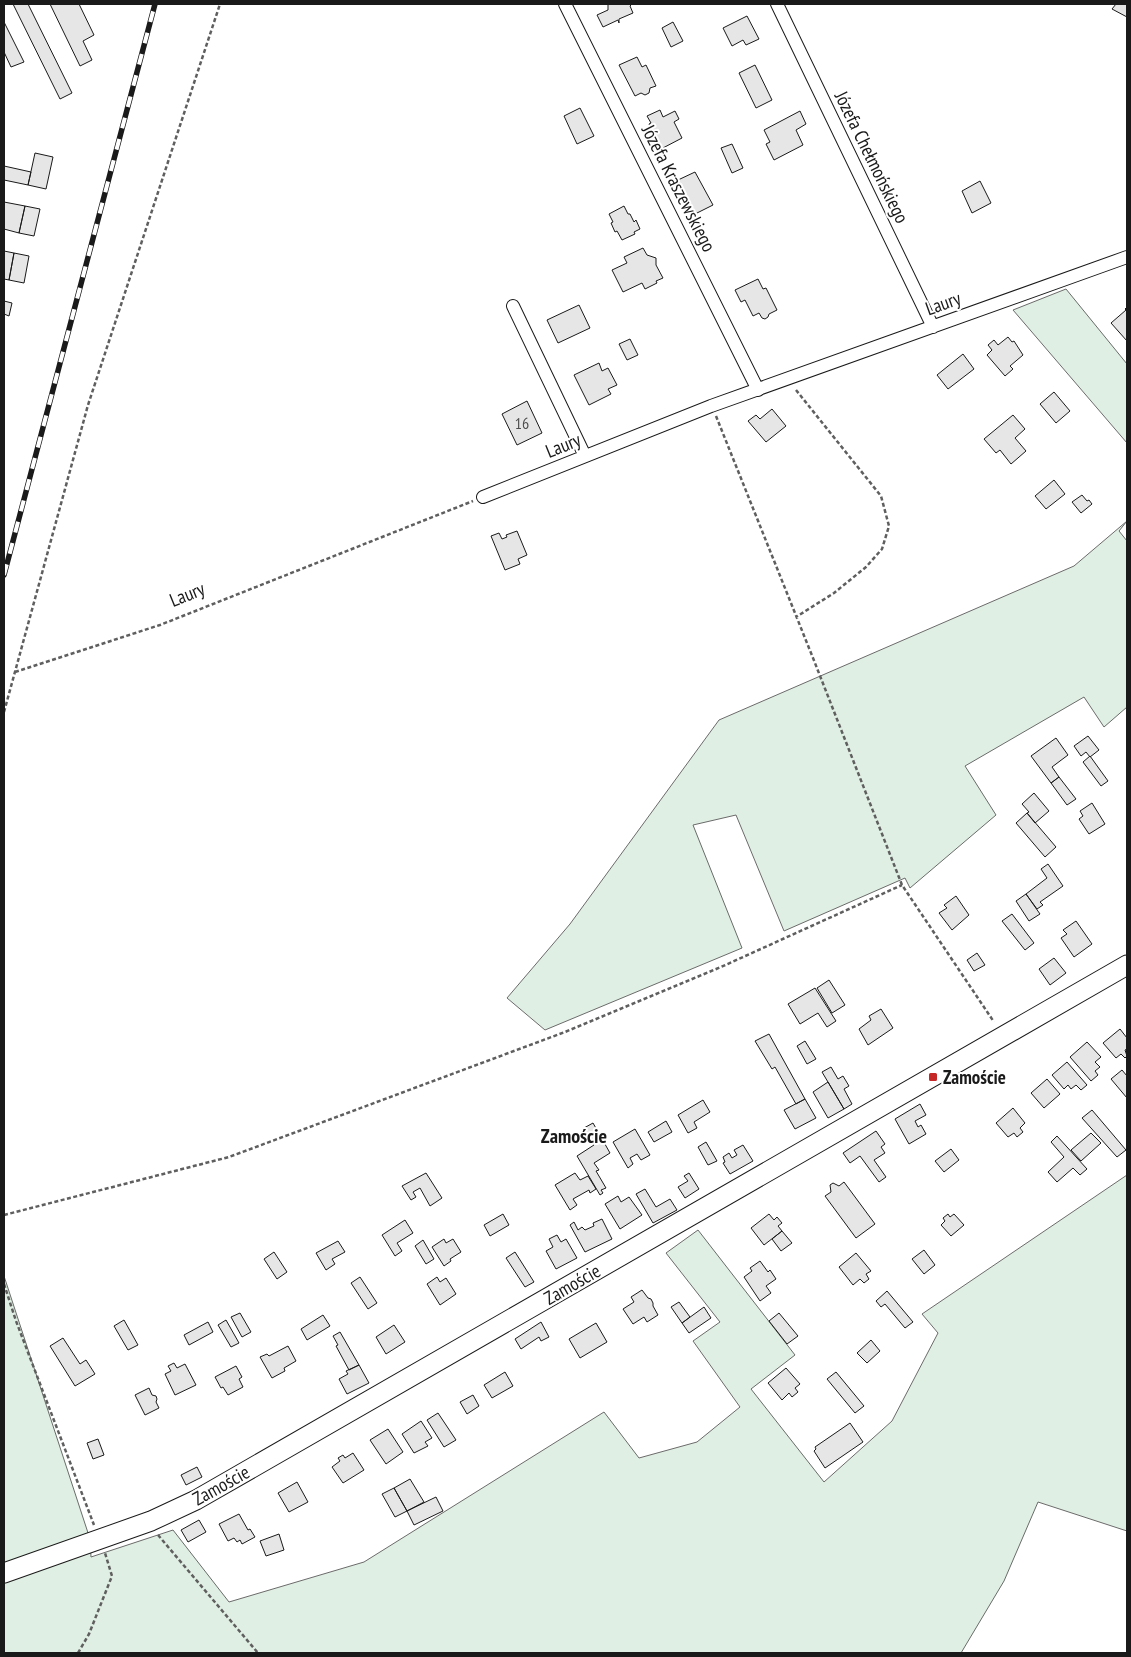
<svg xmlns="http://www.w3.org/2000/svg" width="1131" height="1657" font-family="'PT Sans Narrow',sans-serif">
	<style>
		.green { fill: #e0efe3; stroke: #6a6a6a }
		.building { fill: #e6e6e6; stroke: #1a1a1a }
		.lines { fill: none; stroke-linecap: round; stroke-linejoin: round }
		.street-casing { stroke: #1a1a1a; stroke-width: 14 }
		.secondary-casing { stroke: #1a1a1a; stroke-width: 21 }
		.path { stroke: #5f5f5f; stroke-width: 2.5; stroke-dasharray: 4 2.5; stroke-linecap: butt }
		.street { stroke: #fff; stroke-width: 12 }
		.secondary { stroke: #fff; stroke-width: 19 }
		.rail-casing { stroke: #1a1a1a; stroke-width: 5.5 }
		.rail { stroke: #fff; stroke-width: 4; stroke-dasharray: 11; stroke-linecap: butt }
		.poi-dot { fill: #c62828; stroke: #fff; stroke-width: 2 }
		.labels { text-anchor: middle; stroke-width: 4; stroke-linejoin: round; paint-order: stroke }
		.number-label { font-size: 16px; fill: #4d4d4d }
		.street-label { font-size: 19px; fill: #1a1a1a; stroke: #fff }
		.poi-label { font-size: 19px; font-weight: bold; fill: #1a1a1a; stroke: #fff; text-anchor: start }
		.neighbourhood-label { font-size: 20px; font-weight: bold; fill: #1a1a1a; stroke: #fff }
	</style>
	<rect width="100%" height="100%" fill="#fff"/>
	<!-- green -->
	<path class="green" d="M1066 289 1127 364V443L1013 310Z
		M1127 521 1119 531 1127 541V707L1104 727 1084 697 965 766 996 815 910 888 905 878 784 931 736 815 693 825 742 948 545 1030 507 998 570 924 719 720 1074 566Z
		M1127 1175V1531L1038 1502 1004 1581 961 1653H4V1276L90 1539 91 1557 173 1530 229 1602 364 1562 604 1412 639 1458 697 1442 740 1407 693 1341 720 1322 666 1253 698 1230 795 1355 751 1389 824 1482 892 1421 938 1333 922 1314Z"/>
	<!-- building -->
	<path class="building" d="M13 4H28L72 93 60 99Z
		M50 4H79L94 35 83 41 92 60 80 66Z
		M608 4H632L630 6 633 13 619 19V23L618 20 603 27 597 15 608 10Z
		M1116 4H1125L1127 6V17L1112 9Z
		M747 16 759 39 746 45 743 40 732 46 723 28Z
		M4 22 24 62 11 67 4 52Z
		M673 22 683 41 671 47 662 28Z
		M637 57 642 67 646 65 656 86 650 88 649 93 645 95 641 93 635 96 619 65Z
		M755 65 772 100 756 108 739 73Z
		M580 108 594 136 577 144 564 116Z
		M660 110 663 117 675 111 679 119 674 122 682 138 661 149 649 124 651 123 647 116Z
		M800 111 806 124 796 130 803 145 774 160 766 144 770 142 764 130Z
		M732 144 743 168 732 173 721 148Z
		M35 153 53 157 46 189 28 185Z
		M4 166 31 172 28 185 4 180Z
		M695 172 713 205 693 215 678 180Z
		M980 181 991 203 972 213 962 191Z
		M4 202 25 206 19 233 4 229Z
		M25 206 40 209 34 236 19 233Z
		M624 206 628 214H630L634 222 636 220 640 229 634 232 635 234 622 240 617 231 615 232 611 223 613 222 609 214Z
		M643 248 647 255 656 258V265L663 278 656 281 657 283 645 289 642 283 623 292 612 270 627 263 624 257Z
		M4 251 14 253 9 280 4 279Z
		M14 253 29 256 24 283 9 280Z
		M758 279 763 289 766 288 777 310 769 314 768 317 765 319 762 318 759 313 753 316 745 300 741 302 735 290Z
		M4 301 12 303 9 316 4 314Z
		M579 305 590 328 558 343 547 320Z
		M1127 307V341L1111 323 1126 310 1125 309Z
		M1008 337 1012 342 1014 341 1023 355 1010 366 1013 369 1005 376 987 355 992 350 988 345 994 340 998 345Z
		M630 339 638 355 627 360 619 344Z
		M963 354 974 369 948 389 937 375Z
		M599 363 602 371 608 368 617 385 608 389 611 394 589 405 574 375Z
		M1054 392 1070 411 1056 423 1040 404Z
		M527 401 542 433 517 445 502 414Z
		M772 409 786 426 766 442 748 421 756 415 760 419Z
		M1013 415 1025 429 1015 438 1026 451 1011 464 1000 450 996 453 984 439Z
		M1054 480 1065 494 1046 509 1035 496Z
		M1082 495 1087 501 1089 500 1092 504 1081 513 1072 502Z
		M517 531 527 555 518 559 520 564 505 570 491 536 499 533 502 539 507 537 506 535Z
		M1088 736 1099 750 1090 757 1086 752 1081 756 1074 746Z
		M1056 738 1068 755 1052 767 1059 777 1051 783 1031 756Z
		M1090 756 1108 781 1101 786 1083 762Z
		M1059 777 1076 799 1067 805 1051 783Z
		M1034 793 1049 811 1035 823 1027 813 1029 812 1022 804Z
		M1092 803 1105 824 1089 834 1079 819 1083 816 1080 811Z
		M1027 813 1056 847 1045 857 1016 823Z
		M1048 864 1063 886 1040 902 1043 905 1037 909 1026 894 1047 878 1041 869Z
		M1026 894 1040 914 1029 921 1016 901Z
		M956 896 969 915 952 930 939 913 947 908 944 905Z
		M1012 914 1034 943 1025 950 1002 921Z
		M1076 921 1092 944 1074 957 1061 938 1067 934 1063 930Z
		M977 953 985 965 974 971 967 960Z
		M1054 958 1066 973 1050 985 1039 969Z
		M829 980 845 1005 832 1013 817 988Z
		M815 988 836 1021 827 1027 818 1013 800 1024 788 1004Z
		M881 1009 893 1028 868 1045 859 1029 871 1020 869 1016Z
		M1120 1029 1127 1038V1049L1125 1050 1127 1056 1125 1058 1121 1054 1116 1058 1103 1043Z
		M769 1034 805 1099 796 1104 775 1067 772 1069 755 1041Z
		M805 1041 816 1059 807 1064 797 1046Z
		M1087 1042 1101 1057 1095 1062 1100 1067 1095 1071 1098 1075 1091 1081 1070 1057Z
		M1067 1062 1087 1085 1081 1090 1076 1085 1071 1089 1068 1085 1064 1089 1052 1075Z
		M831 1067 838 1079 843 1076 849 1086 844 1089 852 1104 844 1109 822 1072Z
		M1122 1070 1127 1076V1098L1111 1079Z
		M1047 1079 1060 1094 1044 1108 1031 1093Z
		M828 1082 844 1109 828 1118 813 1092Z
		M805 1099 816 1118 795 1129 784 1110Z
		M703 1100 710 1112 694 1122 697 1128 688 1133 678 1115Z
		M920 1104 926 1115 915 1121 918 1127 921 1125 926 1134 909 1144 895 1119Z
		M1013 1108 1025 1123 1020 1128 1023 1132 1017 1137 1014 1133 1008 1137 996 1123Z
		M1092 1110 1126 1150 1117 1157 1082 1118Z
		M666 1121 672 1132 654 1142 648 1132Z
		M593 1123 610 1153 594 1163 599 1170 596 1171 606 1188 601 1190 603 1193 600 1195 577 1156 594 1145 584 1128Z
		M635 1129 650 1155 641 1160 637 1154 630 1158 633 1164 628 1168 613 1142Z
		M876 1131 885 1144 881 1147 885 1153 874 1160 886 1177 879 1182 860 1156 850 1163 843 1153Z
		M1091 1133 1101 1143 1081 1161 1071 1150Z
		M1057 1136 1087 1169 1080 1175 1073 1168 1057 1182 1048 1172 1064 1157 1051 1142Z
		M706 1142 717 1161 708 1165 698 1147Z
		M743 1145 753 1161 730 1174 723 1163 725 1162 723 1157 729 1153 732 1158 737 1155 734 1150Z
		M951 1149 959 1160 944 1172 935 1161Z
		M426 1173 442 1198 430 1206 420 1188 413 1192 416 1197 411 1200 402 1186Z
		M575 1173 580 1180 588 1176 596 1189 590 1193 589 1190 573 1199 577 1205 570 1210 555 1185Z
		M689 1173 699 1189 685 1198 678 1187 688 1181 684 1176Z
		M844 1182 875 1224 856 1238 825 1196 831 1192 830 1185 833 1183 839 1186Z
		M645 1189 656 1207 670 1199 677 1210 653 1223 636 1194Z
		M618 1196 621 1202 629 1197 642 1215 620 1229 605 1204Z
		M503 1214 509 1225 490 1236 484 1225Z
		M769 1214 774 1220 777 1217 782 1223 778 1226 782 1231 764 1245 751 1228Z
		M948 1214 950 1217 954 1214 964 1225 951 1236 941 1225 945 1221 943 1218Z
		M602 1219 612 1239 585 1252 570 1225 574 1222 578 1230 582 1227 585 1230 594 1226 593 1223Z
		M405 1220 413 1233 397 1243 402 1251 395 1256 382 1235Z
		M782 1231 792 1243 781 1251 772 1239Z
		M557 1235 561 1242 566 1239 577 1258 556 1269 546 1251 553 1247 549 1239Z
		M444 1239 446 1243 453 1239 461 1252 450 1259 451 1261 444 1266 432 1247Z
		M423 1240 434 1259 426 1264 415 1246Z
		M338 1241 345 1252 332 1259 335 1264 326 1270 316 1253Z
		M924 1250 935 1265 924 1274 912 1259Z
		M274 1252 287 1272 277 1279 264 1259Z
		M515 1252 534 1282 525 1287 506 1258Z
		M856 1253 871 1271 866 1274 869 1279 864 1283 860 1279 853 1285 839 1267Z
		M760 1261 768 1272 770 1270 776 1279 766 1286 771 1293 760 1301 744 1277 752 1271 750 1268Z
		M360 1277 377 1303 368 1309 351 1283Z
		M437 1277 440 1282 446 1278 456 1294 440 1305 427 1284Z
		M642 1290 648 1298 651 1299 653 1303V1306L658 1315 647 1322 644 1317 633 1324 623 1309 634 1302 631 1297Z
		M887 1291 913 1322 905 1328 885 1304 881 1307 876 1301Z
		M679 1302 690 1317 682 1323 671 1307Z
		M704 1307 711 1318 689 1333 682 1323Z
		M240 1313 251 1332 242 1337 231 1317Z
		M779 1313 798 1336 787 1344 769 1321Z
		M323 1315 330 1326 307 1340 301 1329Z
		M124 1320 138 1345 128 1350 114 1326Z
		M226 1320 239 1343 231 1347 218 1325Z
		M208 1322 213 1332 189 1345 184 1335Z
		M541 1322 549 1337 541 1341 539 1337 521 1349 515 1339Z
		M596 1323 607 1342 580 1358 569 1339Z
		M394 1325 405 1342 386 1354 376 1337Z
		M340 1332 359 1365 349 1370 336 1346 338 1345 333 1336Z
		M63 1338 80 1364 86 1360 95 1374 75 1386 50 1346Z
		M871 1340 880 1351 867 1363 857 1353Z
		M288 1346 296 1361 284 1368 285 1371 272 1378 260 1357 267 1354 269 1356Z
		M174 1363 177 1368 185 1364 196 1385 175 1395 165 1374 171 1371 168 1366Z
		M359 1365 369 1383 347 1394 339 1379 348 1374 346 1371Z
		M236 1366 242 1377 239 1379 243 1387 228 1395 223 1387 221 1388 215 1377Z
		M786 1368 800 1384 795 1388 798 1392 792 1397 789 1393 782 1400 768 1383Z
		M505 1372 513 1386 492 1398 484 1385Z
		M836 1372 864 1406 855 1413 827 1379Z
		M149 1388 152 1395 156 1396 157 1399 156 1402 159 1408 145 1415 135 1395Z
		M473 1395 479 1406 467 1414 460 1402Z
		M438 1413 456 1440 444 1447 427 1420Z
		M421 1421 432 1438 425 1442 428 1446 414 1453 402 1434Z
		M850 1423 863 1442 825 1468 814 1451 816 1449 815 1447Z
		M388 1429 403 1452 386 1464 370 1440Z
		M98 1439 104 1455 93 1459 87 1443Z
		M353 1453 364 1470 343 1483 332 1467 340 1461 338 1458 343 1455 345 1458Z
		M197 1467 202 1477 186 1485 181 1475Z
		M410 1479 424 1502 407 1511 394 1488Z
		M297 1482 308 1502 289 1512 278 1493Z
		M394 1488 407 1511 395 1517 382 1494Z
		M436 1497 443 1511 414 1525 407 1511Z
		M239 1514 248 1530 250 1529 255 1537 242 1544 240 1540 237 1542 234 1538 228 1541 219 1524Z
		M199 1520 206 1532 188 1542 181 1530Z
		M279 1534 284 1550 266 1556 260 1541Z"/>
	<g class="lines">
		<defs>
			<path id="street" d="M565 4 758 390
				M777 4 933 327
				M513 306 585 456
				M483 497 711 406 1127 257"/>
			<path id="secondary" d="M4 1573 151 1521 196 1500 1127 965"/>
		</defs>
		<!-- street casing -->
		<use href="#street" class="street-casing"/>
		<!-- secondary casing -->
		<use href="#secondary" class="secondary-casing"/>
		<!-- path -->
		<path class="path" d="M796 390 881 496 889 526 882 549 866 567 834 593 796 617
			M716 416 813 658 902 885 994 1022
			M15 672 160 625 473 501
			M4 712 88 405 220 4
			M4 1215 229 1157 565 1032 721 967 902 885
			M4 1284 16 1321 94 1525
			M158 1535 258 1653
			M78 1653 89 1634 112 1576 105 1553"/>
		<!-- street -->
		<use href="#street" class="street"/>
		<!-- secondary -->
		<use href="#secondary" class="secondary"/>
		<defs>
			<path id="rail" d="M4 575 155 4"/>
		</defs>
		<!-- rail casing -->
		<use href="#rail" class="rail-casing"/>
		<!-- rail -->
		<use href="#rail" class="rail"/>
	</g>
	<!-- markers -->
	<rect class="poi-dot" x="928" y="1072" width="10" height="10" rx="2.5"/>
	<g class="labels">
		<!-- number labels -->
		<g class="number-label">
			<text x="522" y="429">16</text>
		</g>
		<!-- street labels -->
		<g class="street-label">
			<text transform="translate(872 157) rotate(64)" y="7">Józefa Chełmońskiego</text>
			<text transform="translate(679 188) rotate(63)" y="7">Józefa Kraszewskiego</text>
			<text transform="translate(943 303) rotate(-20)" y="7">Laury</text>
			<text transform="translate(563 445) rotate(-22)" y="7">Laury</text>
			<text transform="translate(187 594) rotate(-22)" y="7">Laury</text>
			<text transform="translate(572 1284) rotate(-30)" y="7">Zamoście</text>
			<text transform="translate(221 1485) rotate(-29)" y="7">Zamoście</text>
		</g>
		<!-- poi labels -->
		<g class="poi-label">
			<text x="943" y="1084">Zamoście</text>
		</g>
		<!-- neighbourhood labels -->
		<g class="neighbourhood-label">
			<text x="574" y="1143">Zamoście</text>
		</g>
	</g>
	<!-- border -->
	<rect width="1131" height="1657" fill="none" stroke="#1a1a1a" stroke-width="10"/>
</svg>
